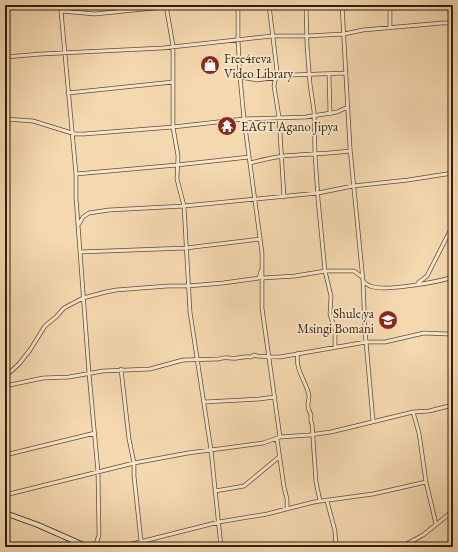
<svg xmlns="http://www.w3.org/2000/svg" width="458" height="552" font-family="'EB Garamond',serif">
	<style>
		.lines { fill: none; stroke-linecap: round; stroke-linejoin: round }
		.street-casing { stroke: #604d36; stroke-width: 4.5 }
		.secondary-casing { stroke: #2f1f0e; stroke-width: 6 }
		.street { stroke: #f8e6cb; stroke-width: 3 }
		.secondary { stroke: #f8e6cb; stroke-width: 4.5 }
		.labels { text-anchor: middle; stroke-width: 3.5; stroke-linejoin: round; paint-order: stroke }
		.poi-label { font-size: 13px; fill: #2f1f0e; stroke: #f8e6cb; text-anchor: start }
	</style>
	<rect width="100%" height="100%" fill="#f4d8af"/>
	<filter id="stains"><feTurbulence type="fractalNoise" baseFrequency=".005" numOctaves="4"/><feColorMatrix values="0 0 0 0 .2 0 0 0 0 .09 0 0 0 0 .02 0 0 0 .5 -.17"/></filter>
	<radialGradient id="worn" r=".72"><stop offset=".6" stop-color="#630" stop-opacity="0"/><stop offset="1" stop-color="#630" stop-opacity=".3"/></radialGradient>
	<g class="lines">
		<defs>
			<path id="street" d="M59 5 61 11 76 174V198L89 373 98 472 99 535 95 547
				M166 5 173 46V127L178 156 177 179 184 206 190 312 211 450 221 547
				M238 5V40L240 77 244 119 262 253V308L280 437
				M269 5 277 71 274 86 279 117 284 197
				M306 5 307 45 310 84 314 111 315 154 318 199 325 271 331 296 330 314 335 330V348
				M342 5 350 148 363 281 365 330 373 421
				M390 5V28
				M61 11 95 14 183 5
				M453 56 451 76 453 122
				M5 57 41 54 163 48 272 36H307L344 34 363 30 442 23H453
				M329 75 330 114
				M240 77 257 80 292 75 346 73
				M68 93 173 82
				M5 119 33 121 75 134H84L173 127 244 119 306 117 337 112 348 107
				M250 163C265 159 281 155 297 155 314 154 332 153 350 151
				M76 174 177 165 249 157
				M79 224 83 217 89 213 109 210 184 206 318 193 353 186 408 180 453 173
				M80 252 186 248 260 239
				M263 278 295 276 325 271H354L362 277
				M363 281C365 283 367 285 370 286 384 292 438 282 453 277
				M418 283 427 276 453 225
				M298 353C294 369 307 382 309 396 309 400 308 402 308 406 308 409 310 412 311 415 311 419 310 421 312 424L316 482 320 501
				M121 369 129 439 134 463V476L141 541
				M5 380 6 376 19 364 30 350 45 326 56 317 64 308 83 298 106 292 116 290 168 286H188L223 283 259 278 261 271
				M5 386 43 378 69 377 103 371 150 369 183 360 219 359C225 356 231 359 237 358 244 357 244 356 251 357L254 355 257 356 280 357 366 342H385L424 333 448 334
				M204 402 259 399 275 397
				M413 412 419 433 426 482 436 524
				M277 439 284 487 287 499V509
				M5 455 95 433
				M215 491 244 486 279 457
				M5 495 134 463 188 453 263 443 280 437 309 435 331 432 413 412 429 411 453 405
				M327 501 335 531 336 547
				M120 547 219 522 267 514 314 502 373 494 426 482
				M401 547 423 535 453 511"/>
			<path id="secondary" d="M5 513 38 525 88 547"/>
		</defs>
		<!-- street casing -->
		<use href="#street" class="street-casing"/>
		<!-- secondary casing -->
		<use href="#secondary" class="secondary-casing"/>
		<!-- street -->
		<use href="#street" class="street"/>
		<!-- secondary -->
		<use href="#secondary" class="secondary"/>
	</g>
	<!-- icons -->
	<defs>
		<symbol id="shop-disc" viewBox="-11 -11 22 22"><circle r="9.5" fill="#8f2418" stroke="#f8e6cb"/><path d="M-5-2.5h2.3a2.7 3.5 0 0 1 5.4 0H5L5.5 6h-11ZM-1.5-2.5h3a1.5 2.3 0 0 0-3 0Z" fill="#fff"/></symbol>
		<symbol id="temple-disc" viewBox="-11 -11 22 22"><circle r="9.5" fill="#8f2418" stroke="#f8e6cb"/><path d="M0-6L5-2H3V0L6.5 2.5H4V6H1.5V3h-3V6H-4V2.5H-6.5L-3 0V-2H-5Z" fill="#fff"/></symbol>
		<symbol id="school-disc" viewBox="-11 -11 22 22"><circle r="9.5" fill="#8f2418" stroke="#f8e6cb"/><path d="M0-5L7-2L0 1L-7-2ZM-4 1L0 2.5L4 1V4Q0 6-4 4Z" fill="#fff"/></symbol>
	</defs>
	<g fill-rule="evenodd">
		<use href="#shop-disc" x="199" y="54" width="22" height="22"/>
		<use href="#temple-disc" x="216" y="115" width="22" height="22"/>
		<use href="#school-disc" x="377" y="309" width="22" height="22"/>
	</g>
	<g class="labels">
		<!-- poi labels -->
		<g class="poi-label">
			<text x="224" y="63">Free4reva<tspan x="224" dy="15">Video Library</tspan></text>
			<text x="241" y="131">EAGT Agano Jipya</text>
			<text x="374" y="318" text-anchor="end">Shule ya<tspan x="374" dy="15">Msingi Bomani</tspan></text>
		</g>
	</g>
	<!-- margin -->
	<rect width="458" height="552" fill="none" stroke="#f4d8af" stroke-width="20"/>
	<rect x="6" y="6" width="446" height="540" fill="none" stroke="#2f1f0e" stroke-width="2"/>
	<rect x="10" y="10" width="438" height="532" fill="none" stroke="#2f1f0e"/>
	<rect width="100%" height="100%" filter="url(#stains)"/>
	<rect width="100%" height="100%" fill="url(#worn)"/>
</svg>
